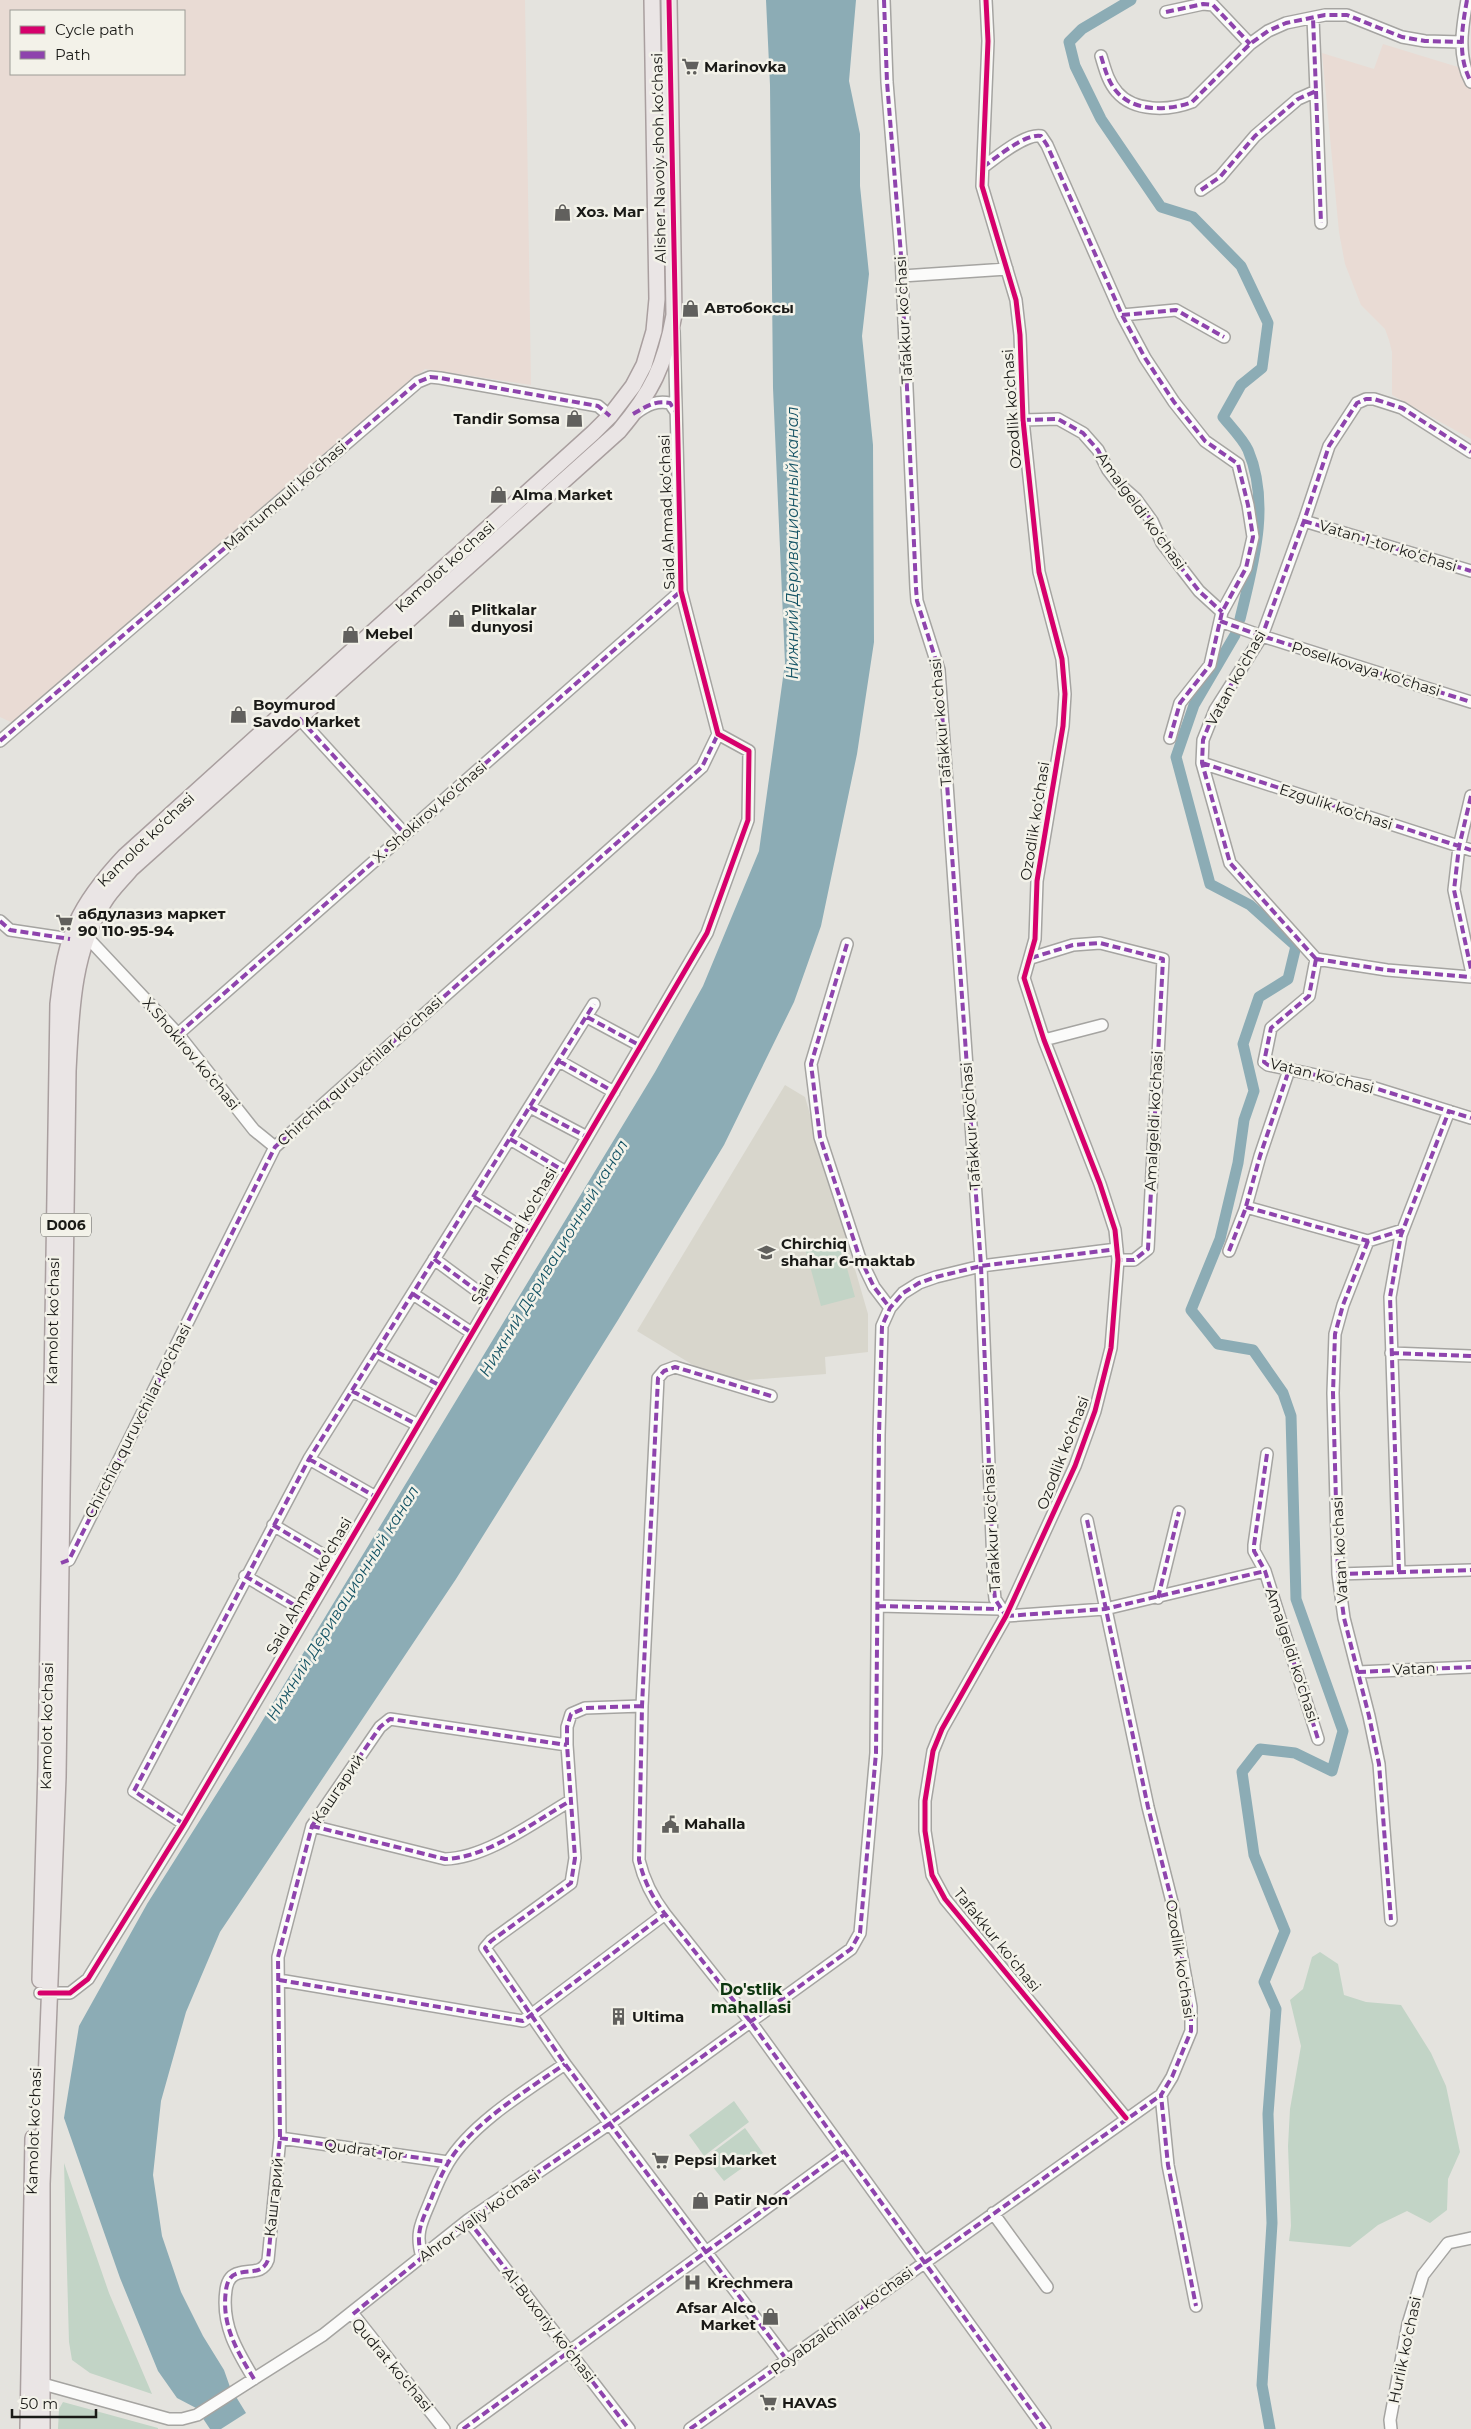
<svg xmlns="http://www.w3.org/2000/svg" width="1471" height="2429" font-family="Montserrat,sans-serif">
	<style>
		.industrial { fill: #e9dbd4; fill-rule: evenodd }
		.built { fill: #d8d6cc }
		.green { fill: #c2d4c6 }
		.water { fill: #8cacb5 }
		.lines { fill: none; stroke-linecap: round; stroke-linejoin: round }
		.canal { stroke: #8cacb5; stroke-width: 11 }
		.minor-casing { stroke: #a5a4a1; stroke-width: 14 }
		.major-casing { stroke: #a99f9f; stroke-width: 18 }
		.minor { stroke: #fbfbfa; stroke-width: 11 }
		.major { stroke: #eae5e5; stroke-width: 15 }
		.quiet { stroke: #8e44ad; stroke-width: 4; stroke-dasharray: 8 4; stroke-linecap: butt }
		.cycleway-casing { stroke: #f3f2e9; stroke-width: 8 }
		.cycleway { stroke: #d6006c; stroke-width: 5 }
		.labels { text-anchor: middle; stroke-width: 5; stroke-linejoin: round; paint-order: stroke }
		.shield { fill: #f3f2e9; stroke: #5b5b56; stroke-width: 1 }
		.shield-label { font-size: 14px; font-weight: bold; fill: #1a1a17 }
		.poi-label { font-size: 15px; font-weight: bold; fill: #1a1a17; stroke: #f3f2e9; text-anchor: start }
		.street-label { font-size: 15px; fill: #1a1a17; stroke: #f3f2e9 }
		.water-label { font-size: 16px; font-style: italic; fill: #145364; stroke: #f3f2e9 }
		.neighbourhood-label { font-size: 16px; font-weight: bold; fill: #0d360f; stroke: #f3f2e9 }
	</style>
	<rect width="100%" height="100%" fill="#e4e3de"/>
	<!-- industrial -->
	<path class="industrial" d="M0 0H525L531 385 425 369 15 724 0 717ZM11 11H184V74H11Z
		M1383 44 1471 71V439L1392 395V352L1389 340 1385 329 1361 305 1345 264 1339 232 1322 53 1374 69Z"/>
	<!-- built -->
	<path class="built" d="M785 1085 805 1097 868 1314V1352L825 1357 826 1374 721 1382 637 1331Z"/>
	<!-- green -->
	<path class="green" d="M839 1239 855 1297 821 1306 805 1248Z
		M1320 1952 1338 1964 1344 1995 1366 2002 1401 2005 1431 2053 1446 2086 1460 2152 1448 2179 1447 2210 1430 2223 1407 2211 1378 2225 1350 2247 1289 2241 1291 2226 1288 2146 1290 2109 1301 2046 1290 2000 1303 1989 1312 1957Z
		M734 2101 749 2122 704 2156 689 2135Z
		M745 2128 763 2153 724 2181 712 2166 719 2160 713 2152Z
		M64 2163 109 2293 152 2394 90 2373 72 2360 69 2342Z
		M63 2402 158 2428V2429H58L59 2409Z"/>
	<!-- water -->
	<path class="water" d="M766 0H856L849 81 860 134V186L869 274 862 336 873 445 874 642 857 754 821 926 794 1002 724 1145 618 1320 456 1579 220 1932 186 2012 161 2101 153 2175 162 2236 181 2292 203 2336 224 2370 230 2387 246 2413 221 2429H210L196 2408 177 2398 158 2371 120 2278 64 2118 79 2026 147 1904 250 1741 655 1072 703 986 759 851 785 663 773 388 770 85Z"/>
	<g class="lines">
		<!-- canal -->
		<path class="canal" d="M1131 0 1082 29 1069 42 1075 66 1101 119 1161 207 1193 217 1241 266 1268 323 1262 368 1241 385 1223 417C1231 427 1243 439 1248 450 1271 504 1253 565 1240 619
			M1235 635 1194 705 1176 757 1210 884 1250 905 1296 946 1288 979 1259 997 1243 1044 1254 1091 1244 1120 1238 1163 1220 1239 1191 1310 1218 1344 1253 1350 1283 1393 1291 1416 1296 1599 1343 1731 1332 1771 1295 1753 1260 1749 1242 1772 1254 1855 1285 1931 1264 1982 1276 2009 1268 2114 1272 2223 1262 2385 1270 2429"/>
		<defs>
			<path id="minor" d="M884 0 887 82 901 255 916 588 917 601 939 670 981 1266 994 1589 995 1599 1006 1616
				M986 0 988 41 982 186 1016 300 1020 335 1023 420 1039 572 1062 659 1065 694 1063 726 1037 881 1035 939 1024 978 1044 1040 1100 1184 1115 1230 1118 1260 1111 1348 1095 1411 1075 1466 1006 1616 942 1729 933 1751 925 1801V1831L932 1875 945 1899 1126 2118
				M1467 0C1462 28 1457 56 1471 82
				M1166 12 1203 4 1213 5 1250 44
				M1101 56C1105 69 1108 82 1117 92 1134 112 1169 111 1192 102L1250 44 1268 31 1286 23 1325 15H1347L1402 37 1425 41 1462 42
				M1316 91 1321 223
				M983 167C996 158 1025 133 1041 136L1047 145 1122 315 1145 358 1174 402 1205 441 1238 464 1248 505 1253 537 1246 568 1222 612 1210 665 1180 703 1170 738
				M1201 190 1220 177 1255 136 1298 99 1316 91 1313 18
				M902 276 1007 269
				M1122 315 1176 310 1224 337
				M636 413C647 405 657 400 670 403L676 412
				M1023 420 1058 419 1083 433 1098 450 1108 470 1118 483 1136 499 1152 521 1162 543 1199 591 1222 612
				M1304 521 1471 571
				M1220 621 1262 636 1471 702
				M299 718 405 834
				M0 741 418 382 430 377 440 378 598 406 610 416
				M1202 763 1471 850
				M1471 796 1459 847 1454 890 1471 969
				M0 921 10 930 70 939
				M87 937 178 1034 254 1130 275 1147
				M847 944 811 1064 820 1137 859 1256 874 1287 890 1308
				M1031 958 1073 945 1100 943 1163 959 1148 1249 1134 1260H1118
				M1316 959 1230 863 1202 763 1203 740 1215 710 1262 636 1304 521 1329 446 1357 403 1366 399H1374L1402 408 1471 452
				M1316 959 1309 996 1271 1028 1264 1062 1268 1065 1368 1086 1471 1118
				M1316 959 1387 970 1471 977
				M587 1017 641 1046
				M178 1034 681 591
				M1044 1040 1102 1025
				M559 1061 614 1092
				M530 1107 587 1137
				M510 1139 566 1172
				M474 1197 531 1233
				M1246 1207 1368 1241 1403 1230
				M1368 1241 1343 1305 1335 1334 1333 1393 1338 1574 1344 1618 1369 1716 1379 1764 1391 1920
				M1229 1251 1245 1210 1260 1156 1289 1070
				M434 1259 491 1301
				M413 1294 472 1333
				M377 1352 441 1386
				M1391 1353 1471 1356
				M352 1391 418 1425
				M771 1396 675 1367 664 1371 658 1378 642 1706 639 1860C644 1881 652 1897 665 1914L750 2021 1045 2429
				M1267 1454 1254 1545V1551L1265 1571 1318 1739
				M309 1459 376 1497
				M1087 1520 1148 1807 1172 1902 1191 2007V2031L1172 2077 1161 2095 1168 2165 1196 2306
				M273 1525 337 1563
				M61 1563 69 1560 275 1147 702 767 718 734
				M1399 1572 1390 1297 1401 1235 1449 1111
				M1338 1574 1471 1570
				M245 1576 308 1613
				M1158 1598 1179 1512
				M878 1606 999 1609
				M1006 1616 1105 1609 1265 1571
				M1358 1672 1471 1667
				M642 1706 585 1708 571 1714 567 1727V1745L575 1858 571 1883 491 1941 485 1948 565 2064 787 2360
				M184 1824 134 1791 309 1459 594 1004
				M312 1826 445 1859C487 1858 534 1822 570 1801
				M279 1980 523 2021 665 1914
				M40 1993H70L88 1979 184 1824 707 933 748 820 749 751 718 734 681 591 674 331
				M280 2138 448 2162
				M993 2213 1047 2287
				M468 2220 629 2429
				M422 2257C415 2234 421 2223 430 2202 435 2189 441 2175 448 2163 471 2124 527 2090 565 2064
				M353 2314 444 2429
				M254 2379C237 2351 221 2325 226 2290 227 2282 230 2275 239 2273 250 2270 263 2274 268 2260L280 2138 278 1957 312 1826 380 1727 390 1719 567 1745
				M36 2384H43L169 2419H182L197 2415 323 2335 468 2220 609 2124 851 1949 860 1933 876 1753 879 1435 882 1326 890 1308 903 1293 919 1283 936 1277 981 1266 1117 1249
				M463 2429 843 2152
				M690 2429 1161 2095
				M1391 2429 1390 2420 1408 2324 1423 2275 1448 2243 1471 2238"/>
			<path id="major" d="M40 1980 46 1768 58 1004C66 935 77 907 125 856L593 433 610 416 633 386 644 365 654 331 657 299 652 0
				M28 2429 33 2138
				M42 2429V2184L58 1777 68 1071C71 1014 72 952 104 902 111 890 122 880 131 869L619 431C652 392 665 365 674 315L669 0"/>
		</defs>
		<!-- minor casing -->
		<use href="#minor" class="minor-casing"/>
		<!-- major casing -->
		<use href="#major" class="major-casing"/>
		<!-- minor -->
		<use href="#minor" class="minor"/>
		<!-- major -->
		<use href="#major" class="major"/>
		<!-- quiet -->
		<path class="quiet" d="M884 0 887 82 901 255 916 588 917 601 939 670 981 1266 994 1589 995 1599 1006 1616
			M1467 0C1462 28 1457 56 1471 82
			M1166 12 1203 4 1213 5 1250 44
			M1101 56C1105 69 1108 82 1117 92 1134 112 1169 111 1192 102L1250 44 1268 31 1286 23 1325 15H1347L1402 37 1425 41 1462 42
			M1316 91 1321 223
			M983 167C996 158 1025 133 1041 136L1047 145 1122 315 1145 358 1174 402 1205 441 1238 464 1248 505 1253 537 1246 568 1222 612 1210 665 1180 703 1170 738
			M1201 190 1220 177 1255 136 1298 99 1316 91 1313 18
			M1122 315 1176 310 1224 337
			M633 414C645 407 655 400 670 403L676 412
			M1023 420 1058 419 1083 433 1098 450 1108 470 1118 483 1136 499 1152 521 1162 543 1199 591 1222 612
			M1304 521 1471 571
			M1220 621 1262 636 1471 702
			M299 718 405 834
			M0 741 418 382 430 377 440 378 598 406 610 416
			M1202 763 1471 850
			M1471 796 1459 847 1454 890 1471 969
			M0 921 10 930 70 939
			M847 944 811 1064 820 1137 859 1256 874 1287 890 1308
			M1031 958 1073 945 1100 943 1163 959 1148 1249 1134 1260H1118
			M1316 959 1230 863 1202 763 1203 740 1215 710 1262 636 1304 521 1329 446 1357 403 1366 399H1374L1402 408 1471 452
			M1316 959 1309 996 1271 1028 1264 1062 1268 1065 1368 1086 1471 1118
			M1316 959 1387 970 1471 977
			M587 1017 641 1046
			M178 1034 681 591
			M559 1061 614 1092
			M530 1107 587 1137
			M510 1139 566 1172
			M474 1197 531 1233
			M1246 1207 1368 1241 1403 1230
			M1368 1241 1343 1305 1335 1334 1333 1393 1338 1574 1344 1618 1369 1716 1379 1764 1391 1920
			M1229 1251 1245 1210 1260 1156 1289 1070
			M434 1259 491 1301
			M413 1294 472 1333
			M377 1352 441 1386
			M1391 1353 1471 1356
			M352 1391 418 1425
			M771 1396 675 1367 664 1371 658 1378 642 1706 639 1860C644 1881 652 1897 665 1914L750 2021 1045 2429
			M1267 1454 1254 1545V1551L1265 1571 1318 1739
			M309 1459 376 1497
			M1087 1520 1148 1807 1172 1902 1191 2007V2031L1172 2077 1161 2095 1168 2165 1196 2306
			M273 1525 337 1563
			M61 1563 69 1560 275 1147 702 767 718 734
			M1399 1572 1390 1297 1401 1235 1449 1111
			M1338 1574 1471 1570
			M245 1576 308 1613
			M1158 1598 1179 1512
			M878 1606 999 1609
			M1006 1616 1105 1609 1265 1571
			M1358 1672 1471 1667
			M642 1706 585 1708 571 1714 567 1727V1745L575 1858 571 1883 491 1941 485 1948 565 2064 787 2360
			M184 1824 134 1791 309 1459 594 1004
			M312 1826 445 1859C487 1858 534 1822 570 1801
			M279 1980 523 2021 665 1914
			M280 2138 448 2162
			M468 2220 629 2429
			M422 2257C415 2234 421 2223 430 2202 435 2189 441 2175 448 2163 471 2124 527 2090 565 2064
			M353 2314 468 2220 609 2124 851 1949 860 1933 876 1753 879 1435 882 1326 890 1308 903 1293 919 1283 936 1277 981 1266 1117 1249
			M254 2379C237 2351 221 2325 226 2290 227 2282 230 2275 239 2273 250 2270 263 2274 268 2260L280 2138 278 1957 312 1826 380 1727 390 1719 567 1745
			M463 2429 843 2152
			M690 2429 1161 2095"/>
		<defs>
			<path id="cycleway" d="M986 0 988 41 982 186 1016 300 1020 335 1023 420 1039 572 1062 659 1065 694 1063 726 1037 881 1035 939 1024 978 1044 1040 1100 1184 1115 1230 1118 1260 1111 1348 1095 1411 1075 1466 1006 1616 942 1729 933 1751 925 1801V1831L932 1875 945 1899 1126 2118
				M40 1993H70L88 1979 184 1824 707 933 748 820 749 751 718 734 681 591 669 0"/>
		</defs>
		<!-- cycleway casing -->
		<use href="#cycleway" class="cycleway-casing"/>
		<!-- cycleway -->
		<use href="#cycleway" class="cycleway"/>
	</g>
	<!-- icons -->
	<defs>
		<symbol id="supermarket-bare" viewBox="-9 -9 18 18"><path d="M-6-5.5h2.5l.6 2H6L4.5 2H-2.5L-4.4-4H-6ZM-1.5 3.2a1.3 1.3 0 1 0 .1 0ZM3 3.2a1.3 1.3 0 1 0 .1 0Z" fill="#61605d" stroke="#f3f2e9" stroke-width="2.5" paint-order="stroke"/></symbol>
		<symbol id="shop-bare" viewBox="-9 -9 18 18"><path d="M-5-2.5h2.3a2.7 3.5 0 0 1 5.4 0H5L5.5 6h-11ZM-1.5-2.5h3a1.5 2.3 0 0 0-3 0Z" fill="#61605d" stroke="#f3f2e9" stroke-width="2.5" paint-order="stroke"/></symbol>
		<symbol id="school-bare" viewBox="-9 -9 18 18"><path d="M0-5L7-2L0 1L-7-2ZM-4 1L0 2.5L4 1V4Q0 6-4 4Z" fill="#61605d" stroke="#f3f2e9" stroke-width="2.5" paint-order="stroke"/></symbol>
		<symbol id="civic-bare" viewBox="-9 -9 18 18"><path d="M-.6-6.5H3V-4.5H.6V-3L4-1V1h2V6H-6V1h2V-1L-.6-3ZM-1.2 2.5V6h2.4V2.5Z" fill="#61605d" stroke="#f3f2e9" stroke-width="2.5" paint-order="stroke"/></symbol>
		<symbol id="building-bare" viewBox="-9 -9 18 18"><path d="M-4-6H4V6H1V3H-1V6H-4ZM-2.5-4.3h1.7v1.8h-1.7ZM.8-4.3h1.7v1.8H.8ZM-2.5-1h1.7V.8h-1.7ZM.8-1h1.7V.8H.8Z" fill="#61605d" stroke="#f3f2e9" stroke-width="2.5" paint-order="stroke"/></symbol>
		<symbol id="hospital-bare" viewBox="-9 -9 18 18"><path d="M-5-5h3v3.5h4V-5h3V5h-3V1.5h-4V5h-3Z" fill="#61605d" stroke="#f3f2e9" stroke-width="2.5" paint-order="stroke"/></symbol>
	</defs>
	<g fill-rule="evenodd">
		<use href="#supermarket-bare" x="678" y="54" width="25" height="25"/>
		<use href="#shop-bare" x="550" y="200" width="25" height="25"/>
		<use href="#shop-bare" x="678" y="296" width="25" height="25"/>
		<use href="#shop-bare" x="562" y="406" width="25" height="25"/>
		<use href="#shop-bare" x="486" y="482" width="25" height="25"/>
		<use href="#shop-bare" x="444" y="606" width="25" height="25"/>
		<use href="#shop-bare" x="338" y="622" width="25" height="25"/>
		<use href="#shop-bare" x="226" y="702" width="25" height="25"/>
		<use href="#supermarket-bare" x="52" y="910" width="25" height="25"/>
		<use href="#school-bare" x="754" y="1240" width="25" height="25"/>
		<use href="#civic-bare" x="658" y="1812" width="25" height="25"/>
		<use href="#building-bare" x="606" y="2004" width="25" height="25"/>
		<use href="#supermarket-bare" x="648" y="2148" width="25" height="25"/>
		<use href="#shop-bare" x="688" y="2188" width="25" height="25"/>
		<use href="#hospital-bare" x="680" y="2270" width="25" height="25"/>
		<use href="#shop-bare" x="758" y="2304" width="25" height="25"/>
		<use href="#supermarket-bare" x="756" y="2390" width="25" height="25"/>
	</g>
	<g class="labels">
		<!-- shield labels -->
		<rect class="shield" x="41" y="1213.5" width="50" height="23" rx="4"/>
		<g class="shield-label">
			<text x="66" y="1230">D006</text>
		</g>
		<!-- poi labels -->
		<g class="poi-label">
			<text x="704" y="72">Marinovka</text>
			<text x="576" y="217">Хоз. Маг</text>
			<text x="704" y="313">Автобоксы</text>
			<text x="560" y="424" text-anchor="end">Tandir Somsa</text>
			<text x="512" y="500">Alma Market</text>
			<text x="471" y="615">Plitkalar<tspan x="471" dy="17">dunyosi</tspan></text>
			<text x="365" y="639">Mebel</text>
			<text x="253" y="710">Boymurod<tspan x="253" dy="17">Savdo Market</tspan></text>
			<text x="78" y="919">абдулазиз маркет<tspan x="78" dy="17">90 110-95-94</tspan></text>
			<text x="781" y="1249">Chirchiq<tspan x="781" dy="17">shahar 6-maktab</tspan></text>
			<text x="684" y="1829">Mahalla</text>
			<text x="632" y="2022">Ultima</text>
			<text x="674" y="2165">Pepsi Market</text>
			<text x="714" y="2205">Patir Non</text>
			<text x="707" y="2288">Krechmera</text>
			<text x="756" y="2313" text-anchor="end">Afsar Alco<tspan x="756" dy="17">Market</tspan></text>
			<text x="782" y="2408">HAVAS</text>
		</g>
		<!-- street labels -->
		<g class="street-label">
			<text transform="translate(659 158) rotate(-91)" y="5">Alisher Navoiy shoh koʻchasi</text>
			<text transform="translate(904 320) rotate(-93)" y="5">Tafakkur ko‘chasi</text>
			<text transform="translate(1012 409) rotate(-94)" y="5">Ozodlik ko‘chasi</text>
			<text transform="translate(285 496) rotate(-41)" y="5">Mahtumquli ko‘chasi</text>
			<text transform="translate(1141 511) rotate(54)" y="5">Amalgeldi ko‘chasi</text>
			<text transform="translate(667 512) rotate(-92)" y="5">Said Ahmad ko‘chasi</text>
			<text transform="translate(1388 546) rotate(17)" y="5">Vatan 1-tor ko‘chasi</text>
			<text transform="translate(445 567) rotate(-42)" y="5">Kamolot ko‘chasi</text>
			<text transform="translate(1366 669) rotate(17)" y="5">Poselkovaya ko‘chasi</text>
			<text transform="translate(1236 678) rotate(-61)" y="5">Vatan ko'chasi</text>
			<text transform="translate(941 722) rotate(-95)" y="5">Tafakkur ko‘chasi</text>
			<text transform="translate(1336 807) rotate(18)" y="5">Ezgulik ko'chasi</text>
			<text transform="translate(430 812) rotate(-41)" y="5">X. Shokirov ko‘chasi</text>
			<text transform="translate(1035 821) rotate(-81)" y="5">Ozodlik ko‘chasi</text>
			<text transform="translate(146 840) rotate(-44)" y="5">Kamolot ko‘chasi</text>
			<text transform="translate(191 1054) rotate(50)" y="5">X.Shokirov ko‘chasi</text>
			<text transform="translate(360 1071) rotate(-42)" y="5">Chirchiq quruvchilar ko'chasi</text>
			<text transform="translate(1322 1076) rotate(14)" y="5">Vatan ko'chasi</text>
			<text transform="translate(1154 1121) rotate(-87)" y="5">Amalgeldi ko‘chasi</text>
			<text transform="translate(971 1126) rotate(-94)" y="5">Tafakkur ko‘chasi</text>
			<text transform="translate(514 1236) rotate(-60)" y="5">Said Ahmad ko‘chasi</text>
			<text transform="translate(53 1321) rotate(-89)" y="5">Kamolot ko‘chasi</text>
			<text transform="translate(138 1421) rotate(-63)" y="5">Chirchiq quruvchilar ko'chasi</text>
			<text transform="translate(1063 1453) rotate(-69)" y="5">Ozodlik ko‘chasi</text>
			<text transform="translate(992 1528) rotate(-93)" y="5">Tafakkur ko‘chasi</text>
			<text transform="translate(1340 1550) rotate(-93)" y="5">Vatan ko'chasi</text>
			<text transform="translate(309 1586) rotate(-60)" y="5">Said Ahmad ko‘chasi</text>
			<text transform="translate(1292 1655) rotate(72)" y="5">Amalgeldi ko‘chasi</text>
			<text transform="translate(1414 1669) rotate(-3)" y="5">Vatan</text>
			<text transform="translate(47 1726) rotate(-89)" y="5">Kamolot ko‘chasi</text>
			<text transform="translate(338 1789) rotate(-56)" y="5">Кашгарий</text>
			<text transform="translate(997 1940) rotate(51)" y="5">Tafakkur ko‘chasi</text>
			<text transform="translate(1180 1959) rotate(81)" y="5">Ozodlik ko‘chasi</text>
			<text transform="translate(34 2131) rotate(-88)" y="5">Kamolot ko‘chasi</text>
			<text transform="translate(364 2150) rotate(8)" y="5">Qudrat Tor</text>
			<text transform="translate(274 2197) rotate(-84)" y="5">Кашгарий</text>
			<text transform="translate(479 2216) rotate(-36)" y="5">Ahror Valiy koʻchasi</text>
			<text transform="translate(842 2321) rotate(-36)" y="5">Poyabzalchilar ko‘chasi</text>
			<text transform="translate(549 2325) rotate(52)" y="5">Al-Buxoriy ko‘chasi</text>
			<text transform="translate(1405 2350) rotate(-78)" y="5">Hurlik ko‘chasi</text>
			<text transform="translate(392 2365) rotate(50)" y="5">Qudrat ko‘chasi</text>
		</g>
		<!-- water labels -->
		<g class="water-label">
			<text transform="translate(792 543) rotate(-90)" y="6">Нижний Деривационный канал</text>
			<text transform="translate(553 1258) rotate(-59)" y="6">Нижний Деривационный канал</text>
			<text transform="translate(342 1603) rotate(-58)" y="6">Нижний Деривационный канал</text>
		</g>
		<!-- neighbourhood labels -->
		<g class="neighbourhood-label">
			<text x="751" y="1995">Do'stlik<tspan x="751" dy="18">mahallasi</tspan></text>
		</g>
	</g>
	<!-- legend -->
	<rect x="10" y="10" width="175" height="65" fill="#f3f2e9" stroke="#9c9c95"/>
	<rect x="20" y="26" width="25" height="8" fill="#d6006c" stroke="#9c9c95"/>
	<text x="55" y="35" font-size="15" fill="#1a1a17">Cycle path</text>
	<rect x="20" y="51" width="25" height="8" fill="#8e44ad" stroke="#9c9c95"/>
	<text x="55" y="60" font-size="15" fill="#1a1a17">Path</text>
	<!-- scale -->
	<path d="M12 2409v8h84v-8" fill="none" stroke="#1a1a17" stroke-width="2.5"/>
	<text x="20" y="2409" font-size="15" fill="#1a1a17" stroke="#f3f2e9" stroke-width="4" paint-order="stroke">50 m</text>
</svg>
